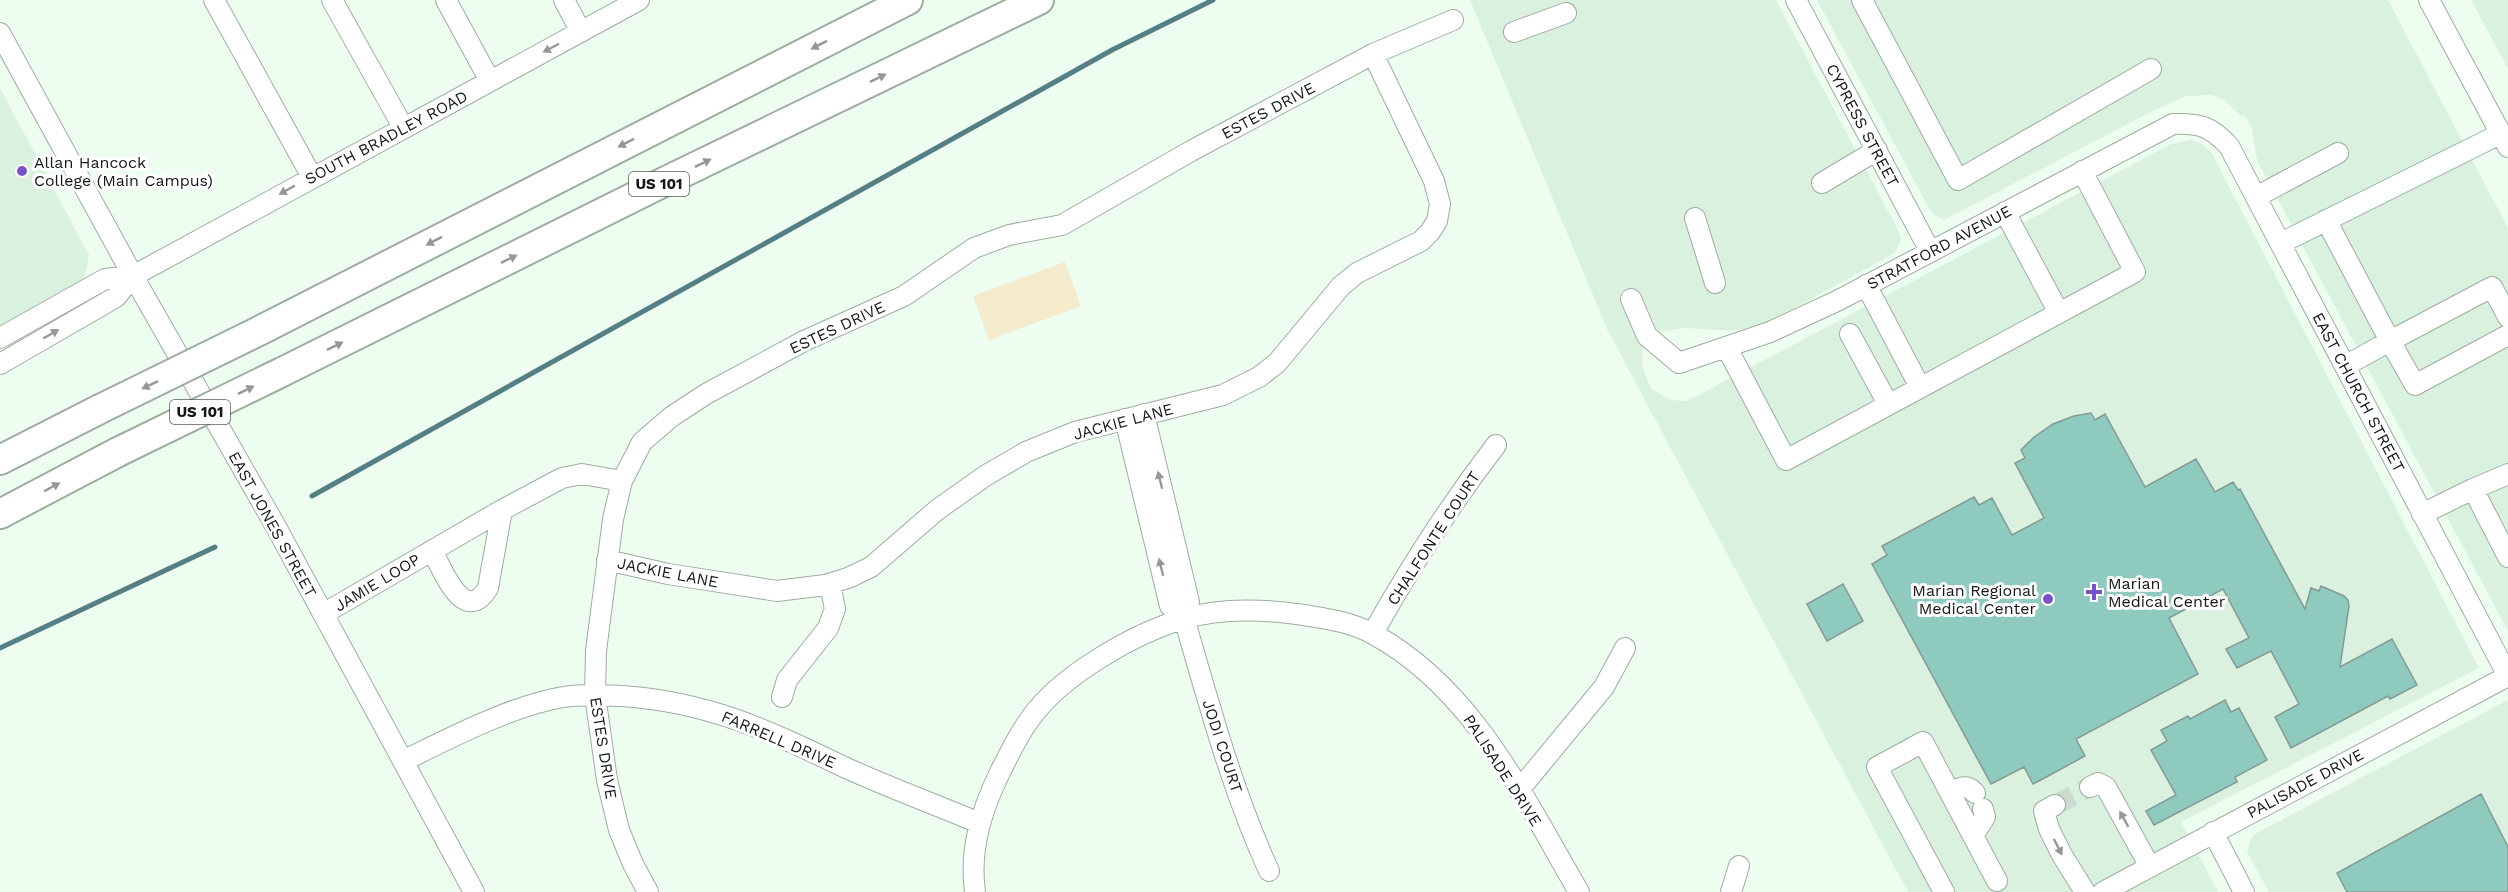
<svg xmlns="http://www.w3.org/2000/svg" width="2508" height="892" font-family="'Work Sans',sans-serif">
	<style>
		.built { fill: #daf1df }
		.green { fill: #f3ebcb }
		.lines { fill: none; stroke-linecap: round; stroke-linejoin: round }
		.stream { stroke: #537f85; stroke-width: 5 }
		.building { fill: #8fcabe; stroke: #859994; stroke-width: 1.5 }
		.minor-tunnel { stroke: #ccdbcf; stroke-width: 20; stroke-dasharray: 20 10; stroke-linecap: butt }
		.minor-casing { stroke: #9dada0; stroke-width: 22 }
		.highway-casing { stroke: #9dada0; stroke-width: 32 }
		.minor { stroke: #fff; stroke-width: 20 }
		.highway { stroke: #fff; stroke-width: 28 }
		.highway-bridge-casing { stroke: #9dada0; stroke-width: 32; stroke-linecap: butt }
		.highway-bridge { stroke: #fff; stroke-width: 28 }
		.oneway { fill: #959895 }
		.poi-dot { fill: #7a51ca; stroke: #fff; stroke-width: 2 }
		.labels { text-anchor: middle; stroke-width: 6; stroke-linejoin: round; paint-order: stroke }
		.shield { fill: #fff; stroke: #5a5e5a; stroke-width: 1.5 }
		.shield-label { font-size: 15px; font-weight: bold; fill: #131914 }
		.street-label { font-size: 16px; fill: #131914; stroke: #fff }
		.poi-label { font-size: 16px; fill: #131914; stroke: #fff; text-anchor: start }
	</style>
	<rect width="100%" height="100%" fill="#edfdf0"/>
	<!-- built -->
	<path class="built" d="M1470 0H1776L1898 230 1901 240 1895 253 1767 323 1733 331 1684 328 1656 332 1647 341 1643 350 1642 366 1651 389 1671 400 1685 401 1697 396 2171 144 2191 140 2204 145 2212 154 2249 225 2479 668 2181 822 2218 892H1908L1608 331Z
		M1817 0H2388L2508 228V631L2257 160 2252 129 2246 117 2241 116 2224 100 2212 95 2186 96 2145 115 1944 220 1933 214 1929 208Z
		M2471 0H2508V69L2495 44Z
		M0 88 89 255 83 284 0 329Z
		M2508 700V892H2269L2247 852 2253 835Z"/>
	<!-- green -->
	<path class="green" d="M1065 262 1081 306 989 340 973 296Z"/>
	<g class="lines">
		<!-- stream -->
		<path class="stream" d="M312 496 1112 50 1213 0
			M0 648 215 547"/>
	</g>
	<!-- building -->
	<path class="building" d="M2091 413 2095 420 2105 414 2145 487 2196 459 2215 492 2233 482 2238 490 2240 489 2305 609 2311 588 2319 591 2321 586 2344 596 2348 600 2349 606 2340 667 2392 639 2417 685 2390 699 2388 696 2291 748 2275 717 2299 704 2271 651 2237 668 2226 649 2249 638 2223 589 2169 618 2198 674 2076 739 2085 756 2050 775 2033 784 2024 767 1991 784 1872 564 1887 555 1882 546 1974 497 1979 505 1992 498 2012 535 2044 518 2015 463 2025 458 2021 450 2034 437 2053 424 2074 416Z
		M1843 584 1863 621 1827 641 1807 604Z
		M2225 700 2231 712 2239 708 2267 760 2235 777 2237 782 2154 825 2146 811 2176 795 2151 750 2167 741 2161 730 2188 716 2190 719Z
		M2481 794 2508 847V892H2347L2337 873Z"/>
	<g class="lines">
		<!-- minor-tunnel -->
		<path class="minor-tunnel" d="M2055 805 2090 787"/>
		<defs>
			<path id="minor" d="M214 0 312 177
				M332 0 403 127
				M446 0 490 81
				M564 0 581 32
				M1796 0 1930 251
				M1862 0 1958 180 2151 69
				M2429 0 2508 147
				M1514 32 1566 13
				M0 33 133 276 275 525 474 892
				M1822 183 1877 150
				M2256 197 2338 153
				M2005 212 2059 313
				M1695 218 1715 283
				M2326 220 2390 341 2345 366
				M2281 243 2500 134
				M1866 285 1920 387
				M1631 299 1647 336 1679 363 1770 332 1839 300 2173 124C2200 123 2210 126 2229 146L2508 676
				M2508 317 2492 287 2390 341 2415 385 2508 335
				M1850 334 1888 404
				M0 338 105 279 133 276
				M1727 348 1786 460 2135 272 2082 171
				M0 364 116 297 133 276 639 0
				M1144 414 1189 602 1184 618
				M1125 419 1170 606 1184 618C1209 704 1232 790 1269 871
				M2473 489 2508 474
				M2422 514 2473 489 2508 557
				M432 550C442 569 464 627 488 588L502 510
				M607 560 668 574 777 591 825 585 848 578 871 567 937 510 985 476 1026 452 1075 432 1223 395 1259 377 1277 363 1341 286 1357 273 1421 241 1430 232 1437 221 1440 204 1434 181 1373 54
				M323 614 502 510 562 478 582 474 622 481
				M1373 633C1410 567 1450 505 1496 445
				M782 697 787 680 828 628 835 609 830 584
				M403 761C450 738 511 706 563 697 582 694 602 695 622 696 709 702 767 730 844 767 888 787 934 804 979 823
				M2090 787 2098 783 2106 787 2150 867
				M1519 790 1604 687 1625 648
				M1950 793C1960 788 1966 783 1975 793
				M2055 805 2044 811 2049 829 2062 855 2085 892
				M2213 832 2244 892
				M1973 836 1985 817 1983 809
				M648 892 633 864 619 830 607 780 595 695 596 651 613 519 622 481 642 442 671 417 706 394 804 341 904 296 974 248 1009 235 1062 225 1191 151 1373 54 1453 20
				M975 892C969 848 982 809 1001 770 1010 753 1018 735 1030 719 1060 676 1133 634 1183 619 1222 607 1264 609 1304 615 1328 619 1352 622 1373 634 1473 688 1524 798 1579 892
				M1731 892 1739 866
				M1944 892 1877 767 1923 742 1997 881
				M2103 892 2508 676"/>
			<path id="highway" d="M259 331 908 0
				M282 372 666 181 1039 0
				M0 460 100 409
				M0 514 118 452"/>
		</defs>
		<!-- minor casing -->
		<use href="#minor" class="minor-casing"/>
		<!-- highway casing -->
		<use href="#highway" class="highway-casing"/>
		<!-- minor -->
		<use href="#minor" class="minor"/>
		<!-- highway -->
		<use href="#highway" class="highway"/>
		<defs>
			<path id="highway-bridge" d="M100 409 259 331
				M118 452 282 372"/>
		</defs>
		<!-- highway-bridge casing -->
		<use href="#highway-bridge" class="highway-bridge-casing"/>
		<!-- highway-bridge -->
		<use href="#highway-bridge" class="highway-bridge"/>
	</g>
	<!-- one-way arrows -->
	<defs><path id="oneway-solid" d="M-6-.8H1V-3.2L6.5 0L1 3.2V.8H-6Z" transform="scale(1.5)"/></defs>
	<g class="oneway">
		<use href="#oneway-solid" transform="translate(819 45) rotate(153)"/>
		<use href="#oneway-solid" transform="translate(551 48) rotate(152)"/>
		<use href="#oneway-solid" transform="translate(878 78) rotate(-26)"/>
		<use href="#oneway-solid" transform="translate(626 143) rotate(153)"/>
		<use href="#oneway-solid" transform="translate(703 163) rotate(-26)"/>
		<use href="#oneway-solid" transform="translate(287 190) rotate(151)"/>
		<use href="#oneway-solid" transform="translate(434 241) rotate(153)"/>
		<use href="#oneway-solid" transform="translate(509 259) rotate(-26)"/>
		<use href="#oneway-solid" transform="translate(51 334) rotate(-30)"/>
		<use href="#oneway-solid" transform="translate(335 346) rotate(-26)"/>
		<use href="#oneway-solid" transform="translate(150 385) rotate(154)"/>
		<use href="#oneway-solid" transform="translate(246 390) rotate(-26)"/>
		<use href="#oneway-solid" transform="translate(1160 480) rotate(-104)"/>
		<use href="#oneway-solid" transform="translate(52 487) rotate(-28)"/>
		<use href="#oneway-solid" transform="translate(1161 567) rotate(-104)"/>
		<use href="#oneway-solid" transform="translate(2124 819) rotate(-119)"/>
		<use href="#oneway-solid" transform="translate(2058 847) rotate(63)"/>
	</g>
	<!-- markers -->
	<g class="poi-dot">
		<circle cx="22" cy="171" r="6"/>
		<path d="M2091 583h6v6h6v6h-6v6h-6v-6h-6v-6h6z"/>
		<circle cx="2048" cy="599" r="6"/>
	</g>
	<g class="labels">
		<!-- shield labels -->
		<g class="shield">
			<rect x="629" y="172" width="60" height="24" rx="4.5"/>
			<rect x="170" y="400" width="60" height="24" rx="4.5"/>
		</g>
		<g class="shield-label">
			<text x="659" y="189">US 101</text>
			<text x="200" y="417">US 101</text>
		</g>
		<!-- street labels -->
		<g class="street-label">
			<text transform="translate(1268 110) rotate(-28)" y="6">ESTES DRIVE</text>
			<text transform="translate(1863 125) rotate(62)" y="6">CYPRESS STREET</text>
			<text transform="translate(386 137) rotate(-28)" y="6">SOUTH BRADLEY ROAD</text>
			<text transform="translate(1939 247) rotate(-28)" y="6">STRATFORD AVENUE</text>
			<text transform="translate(837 327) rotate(-25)" y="6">ESTES DRIVE</text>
			<text transform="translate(2359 392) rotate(62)" y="6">EAST CHURCH STREET</text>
			<text transform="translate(1123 421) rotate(-15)" y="6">JACKIE LANE</text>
			<text transform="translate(273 524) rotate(61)" y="6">EAST JONES STREET</text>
			<text transform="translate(1433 538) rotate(-57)" y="6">CHALFONTE COURT</text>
			<text transform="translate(668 572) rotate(11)" y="6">JACKIE LANE</text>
			<text transform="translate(377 582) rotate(-31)" y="6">JAMIE LOOP</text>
			<text transform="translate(779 739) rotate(23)" y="6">FARRELL DRIVE</text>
			<text transform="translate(1223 746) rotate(72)" y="6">JODI COURT</text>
			<text transform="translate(604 748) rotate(81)" y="6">ESTES DRIVE</text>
			<text transform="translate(1503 770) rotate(57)" y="6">PALISADE DRIVE</text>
			<text transform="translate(2305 783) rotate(-28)" y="6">PALISADE DRIVE</text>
		</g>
		<!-- poi labels -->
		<g class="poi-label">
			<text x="34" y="168">Allan Hancock<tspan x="34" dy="18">College (Main Campus)</tspan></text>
			<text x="2108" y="589">Marian<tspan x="2108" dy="18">Medical Center</tspan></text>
			<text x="2036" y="596" text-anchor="end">Marian Regional<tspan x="2036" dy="18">Medical Center</tspan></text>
		</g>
	</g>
</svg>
